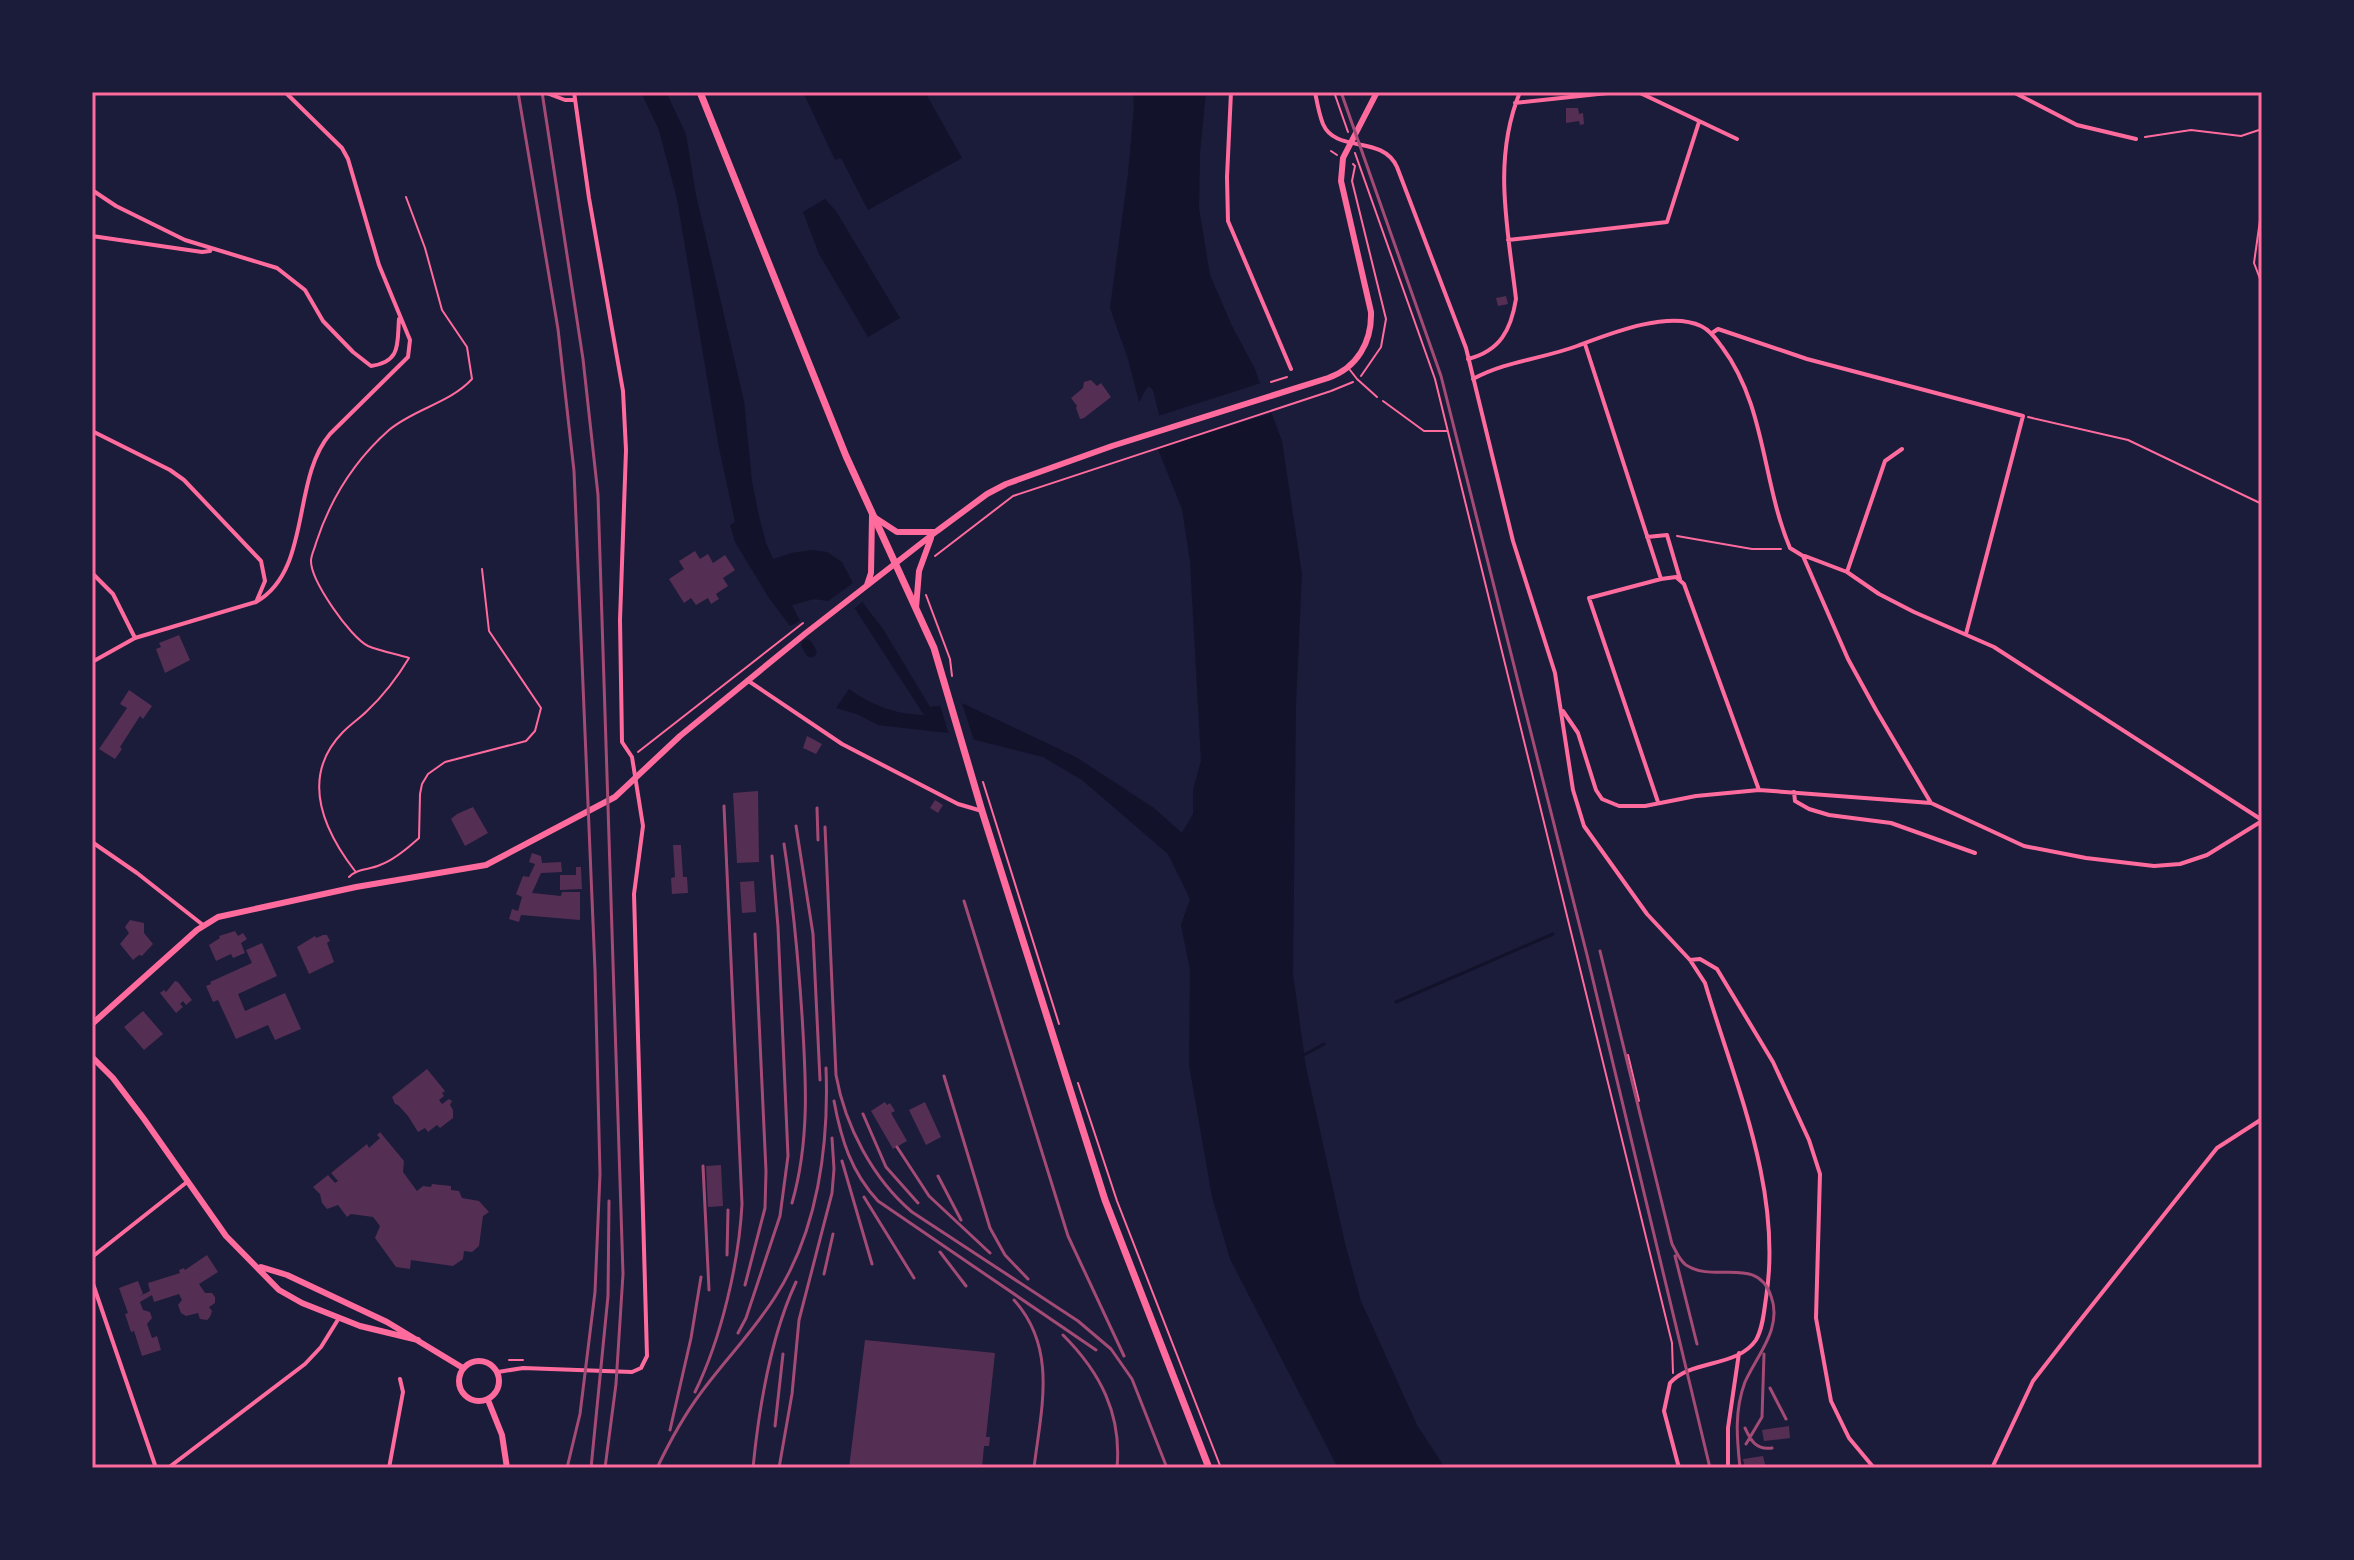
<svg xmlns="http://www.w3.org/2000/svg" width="2354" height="1560" font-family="Jost,sans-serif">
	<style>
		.water { fill: #12122b }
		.pier { fill: #1b1b3a }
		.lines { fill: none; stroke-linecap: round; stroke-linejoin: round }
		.stream { stroke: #12122b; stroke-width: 3 }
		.canal { stroke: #12122b; stroke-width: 11 }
		.building { fill: #542f53 }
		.path { stroke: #ff6b9d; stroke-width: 2 }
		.service { stroke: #ff6b9d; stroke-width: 2 }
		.minor { stroke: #ff6b9d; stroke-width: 4 }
		.tertiary { stroke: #ff6b9d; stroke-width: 6 }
		.secondary { stroke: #ff6b9d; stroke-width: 6 }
		.primary { stroke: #ff6b9d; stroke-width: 7 }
		.rail { stroke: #a44b75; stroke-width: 3 }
		.neatline { fill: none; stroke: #ff6b9d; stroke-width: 3 }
	</style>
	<rect width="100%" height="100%" fill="#1b1b3a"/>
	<!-- water -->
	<path class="water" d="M641 92H666L686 134 696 195 744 401 752 481 759 516 766 543 773 559 791 553 813 550 827 552 842 562 863 603 883 629 930 707 962 703 1076 757 1154 808 1182 833 1193 814V790L1201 761 1190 561 1182 509 1158 449 1159 414 1153 390 1148 386 1139 402 1128 359 1110 308 1128 174 1134 106 1133 92H1206L1200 153 1199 208 1210 275 1232 326 1254 367 1282 441 1302 574 1296 704 1293 974 1306 1067 1345 1243 1361 1301 1417 1425 1445 1468H1338L1230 1259 1212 1197 1189 1065 1190 970 1181 925 1190 899 1168 854 1082 780 1043 757 948 733 878 725 859 715 836 708 849 689C873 706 894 714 924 715L843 590 828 601 814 599 792 605 800 621 790 626 769 598 735 542 730 525 735 522 718 443 677 199 659 130Z
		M803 92H925L962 158 868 210 841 158 835 160Z
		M825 199 836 211 900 318 868 337 819 254 803 212Z"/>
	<!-- pier -->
	<path class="pier" d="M1264 382 1275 412 1154 450 1155 417Z
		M855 581 866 599 851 611 841 595 836 599 835 597Z
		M961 700 975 744 950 738 939 702Z"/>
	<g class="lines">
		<!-- stream -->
		<path class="stream" d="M1396 1002 1553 934
			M1302 1056 1324 1044"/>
		<!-- canal -->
		<path class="canal" d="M807 645 811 652"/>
	</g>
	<!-- building -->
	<path class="building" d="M1566 108H1578L1579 114 1583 113 1584 124 1580 125 1579 121 1566 123Z
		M1506 296 1508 304 1498 306 1496 298Z
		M1091 380 1097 386 1101 383 1111 397 1084 418 1080 419 1076 408 1077 406 1071 398 1083 388 1084 382Z
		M695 551 700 559 708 554 713 563 725 555 735 570 723 578 728 586 716 594 719 599 711 604 708 598 696 605 691 598 684 603 669 579 684 569 679 561Z
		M179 635 190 660 165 673 156 649 161 647 159 643Z
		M129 690 152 706 143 719 140 716 120 747 122 749 115 759 99 749 127 708 120 704Z
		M807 736 822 744 816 754 803 748Z
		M758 791 759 862 737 863 733 793Z
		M935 800 943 805 938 813 930 808Z
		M473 807 488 833 465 846 451 819 457 814Z
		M673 845H681L683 877H687L688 893 672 894 671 878 675 877Z
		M532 853 541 856 542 863 561 862 562 872 541 873 532 893 561 896 562 892H580V920L521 915 519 922 509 919 512 909 518 911 522 897 516 894 523 876 529 877 535 864 529 862Z
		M576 867H581L582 889 560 890V875H576Z
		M754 881 756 912 742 913 740 882Z
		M130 920 144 923V933L153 944 142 956 139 955 133 960 120 944 129 933 125 927Z
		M235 931 238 936 243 933 247 939 241 943 245 953 233 958 231 954 216 961 209 945 220 938 219 936Z
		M323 935H327L330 941 327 943 334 962 309 974 297 947 315 936 316 938Z
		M262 943 277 976 238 994 245 1011 285 993 301 1029 275 1040 268 1025 236 1039 218 1000 213 1002 206 986 211 984 210 982 252 963 246 950Z
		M175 981 178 982 192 1000 186 1005 183 1001 180 1004 183 1007 176 1013 160 993 164 990 166 992Z
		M143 1011 163 1034 144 1050 124 1027Z
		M427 1069 445 1091 442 1093 444 1096 439 1100 442 1104 449 1099 452 1101 450 1105 453 1110V1118L440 1128 437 1125 428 1132 425 1128 418 1132 408 1116 398 1105 395 1104 392 1097Z
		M885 1102 887 1105 890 1103 895 1111 891 1113 907 1141 893 1149 871 1111Z
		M925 1102 941 1137 926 1145 909 1110Z
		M380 1132 404 1161 403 1172 417 1191 423 1186 431 1187 432 1184 451 1186V1190L459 1191 462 1198 479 1201 489 1212 483 1216 479 1246 472 1252 464 1251 463 1259 453 1266 411 1260 410 1269 396 1267 375 1238 380 1226 373 1217 351 1214 347 1217 338 1205 327 1209 322 1203 320 1194 313 1187 328 1175 335 1183 338 1181 331 1173 367 1144 369 1148 380 1138 377 1135Z
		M721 1165 723 1206 708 1207 706 1166Z
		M207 1255 218 1272 199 1284 205 1293H212L215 1297V1303L209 1307 212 1311 210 1317 207 1320 200 1319 198 1313 186 1316 181 1313 178 1305 182 1300 179 1294 154 1302 152 1295 140 1302 143 1310 150 1312 152 1318 147 1324 152 1338 157 1336 161 1350 142 1356 134 1331 131 1332 125 1314 128 1313 119 1288 138 1281 143 1294 138 1297 150 1291 148 1283 180 1273 179 1270 184 1268 185 1270Z
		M865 1340 995 1353 986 1437H990L989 1446H984L982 1468H849Z
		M1789 1426 1790 1438 1764 1441 1762 1430Z
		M1763 1456 1766 1468H1745L1743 1459Z"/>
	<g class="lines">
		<!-- path -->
		<path class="path" d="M1334 92 1348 132
			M2145 137 2191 130 2241 136 2262 129
			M1331 151 1337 155
			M1355 153 1435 379 1672 1343 1673 1373
			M1353 164 1355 166 1352 181 1386 319 1381 347 1361 376
			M2262 206 2254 263 2262 284
			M1271 382 1287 377
			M1383 401 1424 431H1447
			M2028 417 2128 440 2262 504
			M1677 536 1752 549H1781
			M935 556 1013 496 1331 391 1353 382
			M926 595 950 659 952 676
			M638 752 803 623
			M983 782 1059 1024
			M355 871C322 828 300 776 343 732 351 724 360 718 367 711 384 695 397 678 409 658 396 654 380 651 368 646 350 637 311 581 311 561 311 555 315 548 316 543 330 500 354 461 389 430 414 409 450 403 472 379L467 347 442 310 425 248 406 197
			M349 877C358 868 369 870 380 865 394 860 408 848 419 838L420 794 422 784 428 774 445 762 526 741 535 731 541 708 489 631 482 569
			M1628 1055 1639 1101
			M1078 1083 1117 1201 1221 1468
			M509 1360H523"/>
		<!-- service -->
		<path class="service" d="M1350 370 1357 379 1377 397"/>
		<!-- minor -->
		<path class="minor" d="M544 92 565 100H575
			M1231 92 1227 177 1228 221 1291 369
			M1315 92C1317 102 1319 114 1323 124 1336 154 1382 134 1397 167L1466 348 1513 541 1555 673 1573 790 1584 826 1647 914 1690 960 1705 983C1735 1084 1783 1191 1766 1298 1764 1311 1763 1328 1756 1340 1737 1368 1691 1359 1670 1383L1664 1411 1679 1468
			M1638 92 1737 139
			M2013 92 2077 125 2136 139
			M1515 103 1617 92
			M92 190 116 206 185 240 277 268 305 290 323 321 353 352 371 366C402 362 397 342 399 319
			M92 236 202 252 210 251
			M1508 240 1667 222 1699 122
			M1712 333 1718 329 1807 359 2023 416 1966 634
			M1585 344 1661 579 1676 577 1684 584 1759 790
			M1468 359C1500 351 1511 330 1516 299 1508 229 1492 160 1520 92
			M1473 379C1506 361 1542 359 1577 346 1609 334 1668 310 1701 326 1710 330 1716 339 1722 347 1766 406 1762 482 1790 548L1803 556 1848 659 1876 710 1931 803
			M92 431 170 470 184 480 261 561 265 581 257 600
			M1647 537 1667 535 1680 579
			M1805 556 1847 572 1879 594 1914 612 1994 647 2262 820
			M1847 572 1885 461 1902 449
			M92 573 113 594 135 638
			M92 662 135 638 256 602C312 570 291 480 330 434L408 357 410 340 379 265 348 159 342 148 285 92
			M747 680 842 744 958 804 982 811
			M1563 711 1578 733 1596 790 1602 799 1619 806H1645L1696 796 1759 790 1931 803 2024 846 2086 858 2154 866 2180 864 2207 855 2262 821
			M1794 792 1795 801 1809 809 1829 815 1891 823 1975 853
			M1658 802 1589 598 1661 579
			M92 842 137 873 203 925
			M1690 960 1700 959 1717 969 1773 1062 1809 1140 1820 1174 1816 1318 1831 1401 1849 1438 1874 1468
			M92 1257 187 1182
			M92 1281 156 1468
			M498 1372 523 1368 632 1372 641 1368 647 1356 634 894 643 826 632 757 622 742 620 620 626 450 623 391 589 198 574 92
			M168 1468 305 1364 321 1347 339 1318
			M389 1468 403 1392 400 1379
			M1728 1468V1428L1739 1353
			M1992 1468 2033 1381 2074 1328 2217 1148 2262 1119"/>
		<!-- tertiary -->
		<path class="tertiary" d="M92 1057 113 1078 144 1119 226 1236 279 1290 302 1303 360 1326 418 1340
			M261 1267 287 1275 387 1322 463 1368
			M459 1381a20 20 0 1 1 40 0a20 20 0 1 1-40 0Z
			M488 1400 502 1435 507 1468"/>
		<!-- secondary -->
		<path class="secondary" d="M874 517 897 532H934
			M867 585 871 573 872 516
			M916 608 919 571 931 538
			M92 1024 197 930 218 917 356 887 486 865 615 797 680 736 806 633 937 531 987 494 1006 484 1112 446 1328 378C1357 368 1372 342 1371 312L1341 181 1343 158 1377 92"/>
		<!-- primary -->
		<path class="primary" d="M700 92 846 456 934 648 982 811 1105 1200 1209 1468"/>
		<!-- rail -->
		<path class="rail" d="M518 92 558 329 574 471 595 970 600 1174 595 1292 580 1414 567 1468
			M542 92 583 359 598 495 623 1274 616 1384 605 1468
			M1341 92 1441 376 1587 955 1710 1468
			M817 808 818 840
			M796 826 813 934 820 1080
			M825 827 836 1075C845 1126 873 1179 912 1212L1078 1321 1111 1349 1132 1379 1167 1468
			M784 844C793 902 798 956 802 1015 806 1078 810 1141 792 1203
			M964 901 1068 1236 1124 1356
			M1600 951 1672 1244C1676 1251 1679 1260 1686 1265 1715 1284 1757 1255 1771 1296 1783 1328 1757 1355 1745 1382 1734 1411 1737 1439 1740 1468
			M944 1076 990 1228 1005 1255 1028 1279
			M834 1101C841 1139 851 1172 878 1201L1096 1350
			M863 1114 886 1167 918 1203
			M897 1147 929 1196 990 1253
			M842 1161 872 1264
			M703 1166 709 1290
			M938 1176 961 1220
			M864 1197 914 1278
			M940 1252 966 1286
			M727 1255 728 1210
			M1675 1256 1697 1344
			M824 1274 833 1234
			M745 1285 765 1208 766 1171 755 934
			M1014 1300C1058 1349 1041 1409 1034 1468
			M738 1333 746 1318 780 1216 788 1156 778 927 772 856
			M1063 1335C1100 1372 1122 1414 1117 1468
			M1770 1388 1786 1419
			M695 1392C721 1339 739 1263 742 1204L724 806
			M775 1426 783 1354
			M1745 1428C1751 1441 1756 1450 1772 1448
			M670 1430 691 1338 701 1277
			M1746 1444 1762 1417 1764 1354
			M591 1468 608 1296 609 1201
			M657 1468C669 1443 683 1417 700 1394 724 1361 753 1332 775 1297 818 1231 829 1145 826 1068
			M753 1468C759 1407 770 1338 796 1282
			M779 1468 792 1394 799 1320 832 1193 834 1169 832 1138"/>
	</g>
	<!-- border -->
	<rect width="2354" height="1560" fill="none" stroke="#1b1b3a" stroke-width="188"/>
	<rect x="94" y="94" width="2166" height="1372" class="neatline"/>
</svg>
